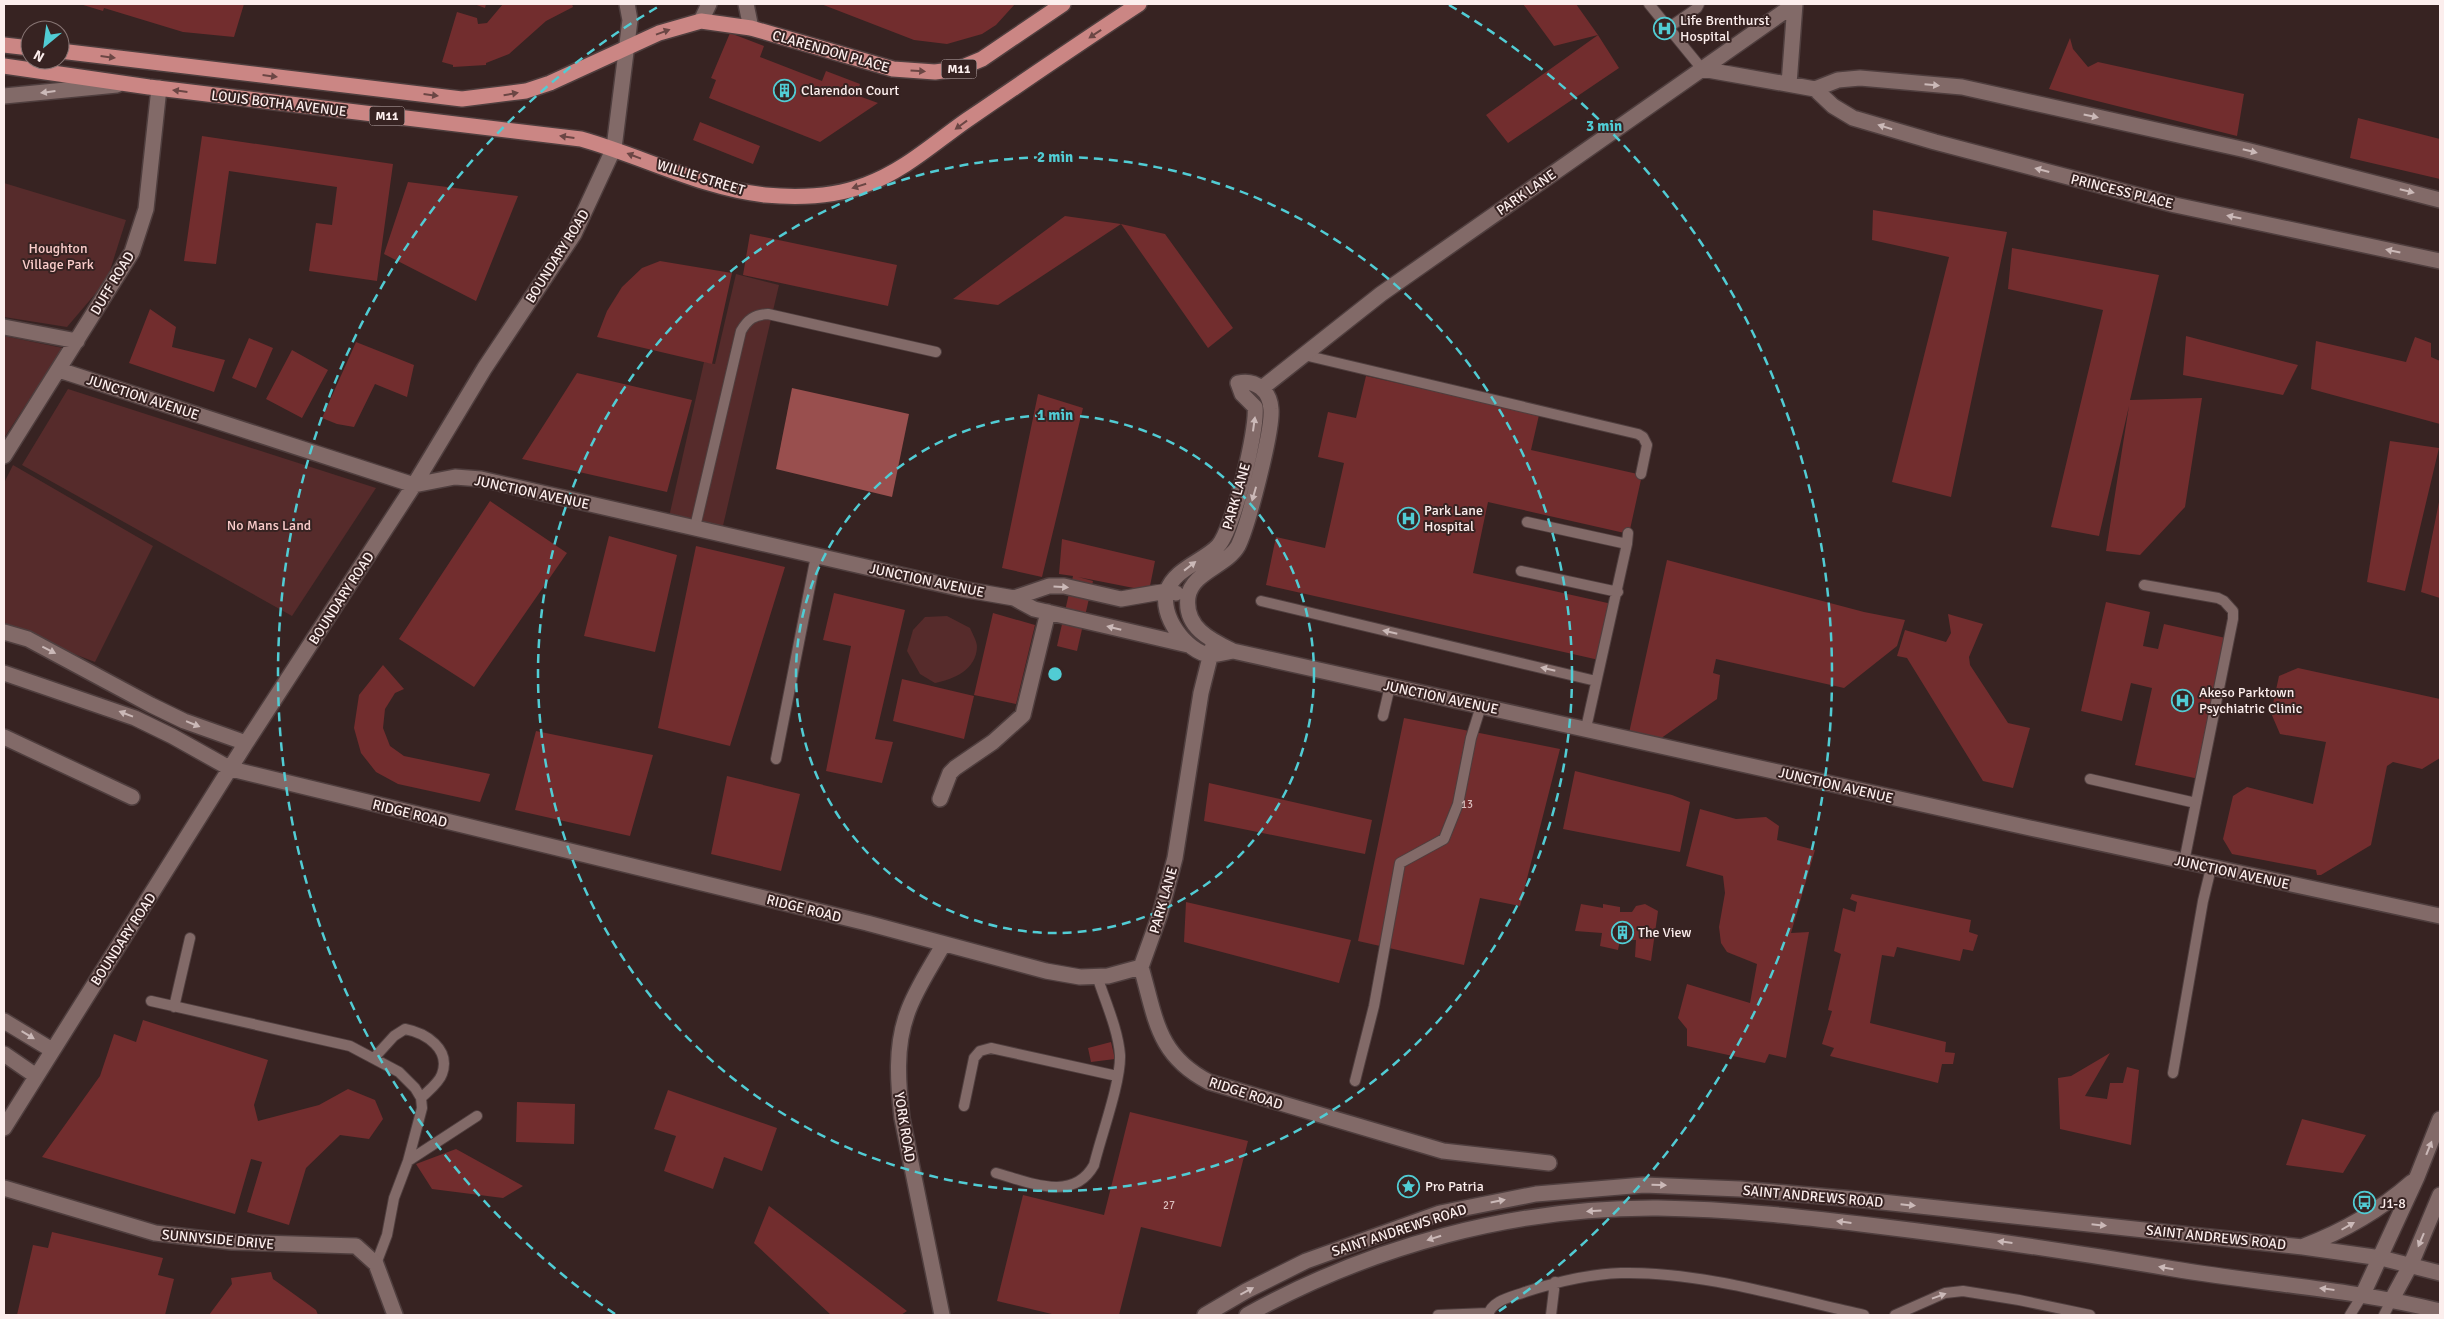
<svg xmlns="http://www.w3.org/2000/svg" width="2444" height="1319" font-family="Signika,sans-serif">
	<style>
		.green { fill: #562b2b }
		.water { fill: #994f4e }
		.building { fill: #722d2e }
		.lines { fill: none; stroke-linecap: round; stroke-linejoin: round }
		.lane-casing { stroke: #4f3e3e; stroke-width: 12 }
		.street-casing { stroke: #4f3e3e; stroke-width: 18 }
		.secondary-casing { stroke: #4f3e3e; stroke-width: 18 }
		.primary-casing { stroke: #4f3e3e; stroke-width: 18 }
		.lane { stroke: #826a68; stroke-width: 10 }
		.street { stroke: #826a68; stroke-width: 15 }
		.secondary { stroke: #826a68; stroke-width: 15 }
		.primary { stroke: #cb8684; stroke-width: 15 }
		.oneway { fill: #6b4644 }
		.oneway2 { fill: #cbb9b8 }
		.ring { fill: none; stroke: #51ccd4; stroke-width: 2.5; stroke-dasharray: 9 6 }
		.labels { text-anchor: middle; stroke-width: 4; stroke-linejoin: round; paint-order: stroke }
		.number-label { font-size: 11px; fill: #dabebd }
		.shield { fill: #372322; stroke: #c1b1b0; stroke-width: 1 }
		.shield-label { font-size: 12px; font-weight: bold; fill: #fceeed }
		.poi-label { font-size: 14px; fill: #fceeed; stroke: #372322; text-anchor: start }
		.street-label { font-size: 14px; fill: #fceeed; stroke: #372322 }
		.park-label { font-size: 14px; fill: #fbcdcb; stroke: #372322 }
		.centre { fill: #51ccd4; stroke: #372322; stroke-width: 2.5 }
		.ring-label { font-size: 15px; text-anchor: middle; font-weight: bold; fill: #51ccd4; stroke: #372322; stroke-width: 4; stroke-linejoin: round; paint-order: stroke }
	</style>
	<rect width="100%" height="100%" fill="#372322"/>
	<!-- green -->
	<path class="green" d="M4 183 126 220 107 280 67 327 4 317Z
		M736 274 779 285 722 530 669 517 704 362 715 364Z
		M4 336 63 348 4 438Z
		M68 389 376 488 292 616 22 465Z
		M13 465 153 546 95 662 4 627V483Z
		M947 616 970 628C972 633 977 641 977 647 976 670 954 679 935 683L920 674 907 651 913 630 925 617Z"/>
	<!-- water -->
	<path class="water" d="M792 388 909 414 892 497 776 469Z"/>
	<!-- building -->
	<path class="building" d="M80 4H244L234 37 183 32 104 8 103 11Z
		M474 4H486L485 8Z
		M503 4H572L573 7 546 21 509 54 486 63V65L453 67V65L442 62 457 12 477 18 478 24 487 23Z
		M821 4H1015L996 25 982 34 947 44 914 40Z
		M1523 4H1576L1598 35 1554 46Z
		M730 33 764 46 760 57 822 81 826 71 860 84 856 95 878 103 820 142 709 98 716 80 711 78Z
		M1598 35 1619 68 1508 143 1486 115Z
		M2070 38 2073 49 2088 67 2098 62 2244 94 2237 136 2049 89Z
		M2358 118 2440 139V179L2350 158Z
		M700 122 760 146 753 164 693 140Z
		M202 136 393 164 377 281 309 271 316 223 332 225 337 187 229 171 216 264 184 261Z
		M408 182 518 196 476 301 384 254Z
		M1873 210 2007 232 1951 497 1892 482 1949 257 1872 240Z
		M1065 216 1121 224 1165 234 1233 328 1208 348 1121 224 998 305 953 299Z
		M750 234 897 265 888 306 743 275Z
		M2012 248 2159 275 2130 400 2202 398 2185 507 2140 555 2106 551 2129 406 2099 536 2051 527 2103 310 2008 289Z
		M660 261 732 273 712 364 597 337 607 311 622 287 642 268Z
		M150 309 176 327 172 347 225 360 214 392 129 363Z
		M2186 336 2286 362 2298 365 2283 395 2183 375Z
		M2415 337 2431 343V357L2440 361V424L2311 389 2316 341 2406 362Z
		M249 338 273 348 256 388 232 378Z
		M356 342 414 365 407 397 375 384 354 427 337 424 322 418Z
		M292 350 328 370 302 418 266 399Z
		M577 373 692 400 667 492 522 459Z
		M1366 376 1539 415 1531 450 1642 475 1629 534 1488 502 1473 573 1612 604 1599 660 1266 585 1276 537 1325 548 1344 463 1318 457 1328 412 1356 418Z
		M1038 394 1083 408 1042 577 1002 568Z
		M2390 441 2439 448 2405 591 2367 582Z
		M490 501 567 553 474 687 399 639Z
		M2439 502H2440V598L2421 592Z
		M609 536 677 555 655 652 584 636Z
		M1062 539 1155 561 1149 591 1078 577 1093 581 1077 651 1057 646 1073 576 1059 574Z
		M696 546 785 567 730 746 658 728Z
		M1667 560 1864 612 1905 620 1897 646 1844 688 1716 659 1713 673 1720 675 1717 699 1657 741 1629 733Z
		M834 593 905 610 875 739 893 742 882 783 826 771 851 646 823 640Z
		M2106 602 2150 612 2143 646 2158 649 2164 624 2230 639 2199 779 2135 765 2152 688 2131 683 2122 721 2081 711Z
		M993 613 1035 625 1016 704 974 695Z
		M1948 614 1983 624 1969 657 1970 665 2008 723 2030 728 2013 788 1983 781 1907 658 1897 656 1905 630 1946 642 1951 633Z
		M383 665 404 689 395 693 385 709 383 728 390 746 404 756 490 774 480 802 398 784 376 772 361 753 354 728 359 695Z
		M2298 668 2440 699V758L2422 769 2393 762 2387 766 2371 845 2321 875H2317L2316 870 2232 854 2223 839 2233 796 2247 787 2313 804 2326 742 2280 734 2271 713 2279 676Z
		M902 679 974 696 964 739 893 721Z
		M1404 718 1560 749 1520 906 1480 898 1464 965 1358 941Z
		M536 731 653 755 630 836 515 810Z
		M1575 771 1672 795 1690 802 1680 852 1563 829Z
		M727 776 800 794 781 871 711 854Z
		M1209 783 1372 820 1365 854 1204 821Z
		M1700 809 1736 819 1766 817 1779 826 1777 840 1815 850 1791 933 1809 932 1786 1058 1769 1054 1765 1063 1687 1046V1029L1678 1018 1687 984 1750 1003 1757 964 1727 952 1721 943 1719 927 1725 893 1723 876 1686 866Z
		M1852 894 1971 920 1969 932 1978 935 1973 951 1963 949 1960 961 1897 947 1894 957 1882 955 1870 1023 1946 1042 1945 1052 1955 1053 1953 1064H1942L1938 1083 1830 1056 1834 1048 1822 1044 1832 1011 1828 1010 1841 954 1834 951 1843 908 1855 912 1857 902 1850 899Z
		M1186 902 1351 940 1339 983 1184 942Z
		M1581 904 1603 908V904L1620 907V912H1632L1636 906 1645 904 1658 911 1651 961 1635 957 1636 940H1620L1618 950 1600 946 1602 933 1575 931Z
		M143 1020 268 1060 254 1105 258 1121 319 1105 348 1089 375 1100 383 1119 369 1139 340 1135 306 1168 289 1225 247 1212 262 1162 251 1159 235 1214 42 1157 100 1076 114 1034 136 1042Z
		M1111 1042 1115 1059 1091 1062 1088 1048Z
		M2110 1053 2085 1096 2107 1099 2110 1083H2123L2127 1067 2139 1070 2131 1145 2060 1129 2058 1078 2071 1076Z
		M668 1090 777 1128 762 1171 724 1157 713 1189 664 1171 676 1136 654 1129Z
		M517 1102 575 1104 574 1144 516 1142Z
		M1130 1112 1248 1141 1221 1247 1141 1227 1119 1315H1056L997 1301 1023 1195 1104 1215Z
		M2302 1119 2366 1135 2343 1173 2286 1165Z
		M456 1149 523 1186 503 1198 432 1189 416 1164Z
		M769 1206 907 1311 901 1315H831L754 1243Z
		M52 1232 163 1258 158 1275 174 1279 165 1315H17L33 1245 48 1248Z
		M271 1272 273 1279 316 1310 318 1315H209L232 1284 231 1278Z"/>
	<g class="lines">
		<defs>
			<path id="lane" d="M1649 4 1702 69
				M1668 28 1697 8 1699 4
				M1304 355 1638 434 1643 437 1647 445 1641 474
				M1527 522 1627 544 1586 728
				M695 527 741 331C748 319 754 315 768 314L936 352
				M1627 544 1628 533
				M1521 571 1618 592
				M2144 585 2218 598 2224 601 2233 611V619L2184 862
				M1261 601 1596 681
				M1383 716 1390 686
				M776 759 816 556
				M2090 779 2196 803
				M151 1001 350 1046 399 1072 415 1088 421 1098 422 1108 408 1161 394 1198 387 1235 376 1264
				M174 1007 190 938
				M374 1058 394 1036 405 1029C426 1033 451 1049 442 1074 439 1083 428 1091 421 1098
				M2173 1073 2203 901 2211 868
				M1355 1081 1374 1006 1400 863 1444 839 1458 804 1471 738 1481 706
				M964 1106 974 1058 980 1051 991 1048 1117 1076
				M408 1161 477 1116
				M996 1173C1029 1182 1073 1203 1094 1165 1101 1136 1121 1082 1120 1055 1118 1029 1105 1001 1097 976
				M1438 1315 1488 1313
				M1488 1315C1492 1300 1512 1297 1525 1292 1556 1282 1588 1274 1621 1273 1698 1271 1788 1298 1864 1315
				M1551 1315 1555 1282
				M1895 1315 1945 1293 1963 1291 2019 1300 2090 1315
				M2350 1315 2363 1294
				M2384 1315 2392 1299"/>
			<path id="street" d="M746 4 751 28
				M701 21 709 4
				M1702 69 1815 89 1838 80 1860 78 1962 87 2246 150 2440 200
				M1789 84 1795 4
				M1815 89 1833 106 1853 118 1935 142 2175 205 2440 261
				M4 327 77 341
				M59 370 414 485 455 477 481 479 962 589 1014 598 1034 609 1188 645
				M1262 388 1381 294 1795 4
				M4 456 132 252 146 209 159 88
				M1014 598 1049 586H1064L1121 599 1167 591 1176 593
				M4 632 28 639 151 705 184 721 246 743
				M1233 651C1226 652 1217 655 1210 655 1186 652 1159 615 1167 591 1174 569 1204 561 1218 546 1233 530 1258 429 1255 407L1242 394 1238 383C1256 379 1270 391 1271 409 1273 430 1248 526 1238 546 1227 566 1192 572 1188 597 1184 627 1210 640 1233 651L2030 828 2440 916
				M4 673 135 718 172 736 231 769 867 923 1046 971 1080 977 1108 976 1141 967
				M4 737 132 797
				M940 799 950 773 955 768 993 742 1023 715 1048 612
				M1141 967C1156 1019 1157 1055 1209 1082L1443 1151 1549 1163
				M1141 967 1160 914 1175 858 1201 693 1213 645
				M4 1021 52 1050
				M4 1054 36 1076
				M4 1128 246 743 414 485 484 369 574 234 614 148 630 20 627 4
				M4 1188 155 1233 232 1242 356 1246 376 1264 395 1315
				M942 1315 902 1118C898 1084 895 1047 907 1014 915 990 931 967 943 945"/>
			<path id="secondary" d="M4 96 117 85
				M2304 1246C2344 1231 2380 1210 2412 1182
				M2363 1294 2417 1177 2440 1119
				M2392 1299 2411 1264 2440 1195
				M1205 1315 1246 1291 1306 1261 1440 1213 1536 1194 1644 1185 1740 1189 1854 1199 2303 1247 2381 1258 2440 1273
				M1247 1315C1371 1246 1515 1207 1658 1208 1731 1209 1804 1217 1877 1226 1977 1238 2075 1252 2174 1269 2264 1284 2352 1289 2440 1311"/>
			<path id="primary" d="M4 45 30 48
				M60 51 462 99 526 91 550 83 659 33 701 21 751 28 893 69 935 72 958 69 982 59 1063 4
				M4 66 149 87 581 139C642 156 701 188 765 195 798 198 834 197 865 185 904 171 934 143 967 120 1024 81 1081 42 1139 4"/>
		</defs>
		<!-- lane casing -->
		<use href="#lane" class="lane-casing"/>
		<!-- street casing -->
		<use href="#street" class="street-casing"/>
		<!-- secondary casing -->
		<use href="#secondary" class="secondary-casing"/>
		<!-- primary casing -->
		<use href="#primary" class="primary-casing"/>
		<!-- lane -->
		<use href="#lane" class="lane"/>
		<!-- street -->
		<use href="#street" class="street"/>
		<!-- secondary -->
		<use href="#secondary" class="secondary"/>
		<!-- primary -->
		<use href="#primary" class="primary"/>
	</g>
	<!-- one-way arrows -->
	<defs><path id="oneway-solid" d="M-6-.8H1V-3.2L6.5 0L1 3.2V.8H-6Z" transform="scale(1.25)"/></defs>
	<g class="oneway">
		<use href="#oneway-solid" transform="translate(663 32) rotate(-20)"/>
		<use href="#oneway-solid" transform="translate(1095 34) rotate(146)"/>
		<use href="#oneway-solid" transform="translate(108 57) rotate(7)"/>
		<use href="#oneway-solid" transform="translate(918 71) rotate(4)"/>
		<use href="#oneway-solid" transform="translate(270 76) rotate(7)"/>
		<use href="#oneway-solid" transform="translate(180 91) rotate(-173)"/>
		<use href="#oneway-solid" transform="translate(511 94) rotate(-10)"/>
		<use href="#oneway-solid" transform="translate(431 95) rotate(7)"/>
		<use href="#oneway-solid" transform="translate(961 125) rotate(144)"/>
		<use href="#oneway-solid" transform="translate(567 137) rotate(-172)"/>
		<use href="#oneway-solid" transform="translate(634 156) rotate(-159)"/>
		<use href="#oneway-solid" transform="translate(859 186) rotate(163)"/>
	</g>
	<g class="oneway2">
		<use href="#oneway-solid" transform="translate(1932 85) rotate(5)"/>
		<use href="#oneway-solid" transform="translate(48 92) rotate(173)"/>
		<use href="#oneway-solid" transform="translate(2091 116) rotate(12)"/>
		<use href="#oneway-solid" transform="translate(1885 127) rotate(-163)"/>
		<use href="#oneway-solid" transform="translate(2250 151) rotate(14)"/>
		<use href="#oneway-solid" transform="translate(2042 170) rotate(-165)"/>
		<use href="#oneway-solid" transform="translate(2407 191) rotate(14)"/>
		<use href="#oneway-solid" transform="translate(2234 217) rotate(-168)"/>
		<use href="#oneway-solid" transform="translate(2393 251) rotate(-168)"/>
		<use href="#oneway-solid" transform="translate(1254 424) rotate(-82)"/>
		<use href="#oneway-solid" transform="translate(1254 494) rotate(106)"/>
		<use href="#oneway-solid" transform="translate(1190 566) rotate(-38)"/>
		<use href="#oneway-solid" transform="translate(1061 587) rotate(4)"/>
		<use href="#oneway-solid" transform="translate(1114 628) rotate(-166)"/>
		<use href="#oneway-solid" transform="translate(1390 632) rotate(-167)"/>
		<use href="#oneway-solid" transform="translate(49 650) rotate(27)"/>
		<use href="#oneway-solid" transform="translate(1548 669) rotate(-167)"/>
		<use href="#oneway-solid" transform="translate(126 714) rotate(-159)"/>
		<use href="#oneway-solid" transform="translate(193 724) rotate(22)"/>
		<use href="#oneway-solid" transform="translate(28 1035) rotate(31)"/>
		<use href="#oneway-solid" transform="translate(2429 1148) rotate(-68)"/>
		<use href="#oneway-solid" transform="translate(1659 1185) rotate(2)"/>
		<use href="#oneway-solid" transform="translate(1498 1201) rotate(-11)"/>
		<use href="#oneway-solid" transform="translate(1908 1205) rotate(6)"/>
		<use href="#oneway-solid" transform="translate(1594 1211) rotate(176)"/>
		<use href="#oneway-solid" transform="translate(1844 1222) rotate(-173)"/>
		<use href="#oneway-solid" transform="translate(2099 1225) rotate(6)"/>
		<use href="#oneway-solid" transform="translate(2348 1226) rotate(-30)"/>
		<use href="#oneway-solid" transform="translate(1434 1238) rotate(162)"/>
		<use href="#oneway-solid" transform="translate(2421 1240) rotate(113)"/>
		<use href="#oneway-solid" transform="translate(2005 1242) rotate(-173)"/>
		<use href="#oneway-solid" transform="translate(2166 1268) rotate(-170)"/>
		<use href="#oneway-solid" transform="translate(2327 1289) rotate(-173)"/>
		<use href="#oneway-solid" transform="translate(1247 1291) rotate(-28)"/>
		<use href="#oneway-solid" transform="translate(1939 1296) rotate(-20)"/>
	</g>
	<!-- distance rings -->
	<g class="ring">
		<circle cx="1055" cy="674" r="259"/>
		<circle cx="1055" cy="674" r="517"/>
		<path d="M615 1314A776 776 0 0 1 661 5M1449 5A776 776 0 0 1 1495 1314"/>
	</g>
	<!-- icons -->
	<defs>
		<symbol id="hospital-ring" viewBox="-11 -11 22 22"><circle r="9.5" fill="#372322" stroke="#51ccd4" stroke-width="1.5"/><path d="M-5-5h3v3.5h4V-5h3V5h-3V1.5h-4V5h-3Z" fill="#51ccd4"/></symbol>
		<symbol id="building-ring" viewBox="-11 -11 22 22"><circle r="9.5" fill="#372322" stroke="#51ccd4" stroke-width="1.5"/><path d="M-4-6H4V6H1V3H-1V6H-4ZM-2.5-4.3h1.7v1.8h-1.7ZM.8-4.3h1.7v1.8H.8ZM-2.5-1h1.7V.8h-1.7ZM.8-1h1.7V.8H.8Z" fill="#51ccd4"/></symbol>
		<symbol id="sight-ring" viewBox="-11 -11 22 22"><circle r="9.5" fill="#372322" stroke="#51ccd4" stroke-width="1.5"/><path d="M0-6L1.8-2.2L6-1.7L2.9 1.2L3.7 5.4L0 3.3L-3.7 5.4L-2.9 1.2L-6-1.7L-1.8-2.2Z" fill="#51ccd4"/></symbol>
		<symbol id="bus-ring" viewBox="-11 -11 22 22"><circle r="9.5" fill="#372322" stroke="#51ccd4" stroke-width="1.5"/><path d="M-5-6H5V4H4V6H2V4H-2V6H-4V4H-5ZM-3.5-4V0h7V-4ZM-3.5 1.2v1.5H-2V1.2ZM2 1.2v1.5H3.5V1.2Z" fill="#51ccd4"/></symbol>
	</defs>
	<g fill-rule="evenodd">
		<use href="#hospital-ring" x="1652" y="16" width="25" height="25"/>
		<use href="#building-ring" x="772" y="78" width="25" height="25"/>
		<use href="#hospital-ring" x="1396" y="506" width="25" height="25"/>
		<use href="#hospital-ring" x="2170" y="688" width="25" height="25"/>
		<use href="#building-ring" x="1610" y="920" width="25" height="25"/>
		<use href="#sight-ring" x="1396" y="1174" width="25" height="25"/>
		<use href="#bus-ring" x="2352" y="1190" width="25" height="25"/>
	</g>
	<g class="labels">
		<!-- number labels -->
		<g class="number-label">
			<text x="1467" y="808">13</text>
			<text x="1169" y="1209">27</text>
		</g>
		<!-- shield labels -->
		<g class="shield">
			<rect x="941.5" y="59.5" width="35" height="19" rx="4"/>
			<rect x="369.5" y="106.5" width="35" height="19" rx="4"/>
		</g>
		<g class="shield-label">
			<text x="959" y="73">M11</text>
			<text x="387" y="120">M11</text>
		</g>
		<!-- poi labels -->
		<g class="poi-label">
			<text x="1680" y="25">Life Brenthurst<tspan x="1680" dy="16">Hospital</tspan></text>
			<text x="801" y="95">Clarendon Court</text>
			<text x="1424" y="515">Park Lane<tspan x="1424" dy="16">Hospital</tspan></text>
			<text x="2199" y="697">Akeso Parktown<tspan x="2199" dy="16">Psychiatric Clinic</tspan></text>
			<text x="1638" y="937">The View</text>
			<text x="1425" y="1191">Pro Patria</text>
			<text x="2380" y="1208">J1-8</text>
		</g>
		<!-- street labels -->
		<g class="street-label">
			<text transform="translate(831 51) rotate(16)" y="5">CLARENDON PLACE</text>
			<text transform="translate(279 103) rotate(7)" y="5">LOUIS BOTHA AVENUE</text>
			<text transform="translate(701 177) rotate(17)" y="5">WILLIE STREET</text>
			<text transform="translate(2122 191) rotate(14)" y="5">PRINCESS PLACE</text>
			<text transform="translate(1526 192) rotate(-35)" y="5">PARK LANE</text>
			<text transform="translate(557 256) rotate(-58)" y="5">BOUNDARY ROAD</text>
			<text transform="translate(112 283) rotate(-59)" y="5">DUFF ROAD</text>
			<text transform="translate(143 397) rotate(18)" y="5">JUNCTION AVENUE</text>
			<text transform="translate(532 492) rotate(12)" y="5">JUNCTION AVENUE</text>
			<text transform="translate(1236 496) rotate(-74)" y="5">PARK LANE</text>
			<text transform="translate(927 580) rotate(12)" y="5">JUNCTION AVENUE</text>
			<text transform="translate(341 598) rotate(-57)" y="5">BOUNDARY ROAD</text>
			<text transform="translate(1441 697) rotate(12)" y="5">JUNCTION AVENUE</text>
			<text transform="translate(1836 785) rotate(13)" y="5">JUNCTION AVENUE</text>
			<text transform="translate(410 813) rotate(14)" y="5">RIDGE ROAD</text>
			<text transform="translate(2232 872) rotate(12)" y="5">JUNCTION AVENUE</text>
			<text transform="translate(1163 900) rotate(-74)" y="5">PARK LANE</text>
			<text transform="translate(804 908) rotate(14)" y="5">RIDGE ROAD</text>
			<text transform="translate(123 939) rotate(-57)" y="5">BOUNDARY ROAD</text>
			<text transform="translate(1246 1093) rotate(18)" y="5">RIDGE ROAD</text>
			<text transform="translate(905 1127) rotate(81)" y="5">YORK ROAD</text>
			<text transform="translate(1813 1196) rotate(5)" y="5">SAINT ANDREWS ROAD</text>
			<text transform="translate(1399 1230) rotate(-18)" y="5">SAINT ANDREWS ROAD</text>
			<text transform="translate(2216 1237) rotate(6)" y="5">SAINT ANDREWS ROAD</text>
			<text transform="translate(218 1239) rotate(5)" y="5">SUNNYSIDE DRIVE</text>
		</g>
		<!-- park labels -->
		<g class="park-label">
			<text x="58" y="253">Houghton<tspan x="58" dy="16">Village Park</tspan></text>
			<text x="269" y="530">No Mans Land</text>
		</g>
	</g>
	<circle cx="1055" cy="674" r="8" class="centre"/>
	<g class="ring-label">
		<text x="1604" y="131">3 min</text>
		<text x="1055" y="162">2 min</text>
		<text x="1055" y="420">1 min</text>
	</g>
	<!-- border -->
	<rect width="2444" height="1319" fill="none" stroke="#fceeed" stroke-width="10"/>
	<!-- north arrow -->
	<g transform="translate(45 45) rotate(209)"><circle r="24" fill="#372322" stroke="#867473"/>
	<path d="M0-4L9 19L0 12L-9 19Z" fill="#51ccd4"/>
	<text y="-8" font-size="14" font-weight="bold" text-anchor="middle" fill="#fceeed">N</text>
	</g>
</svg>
